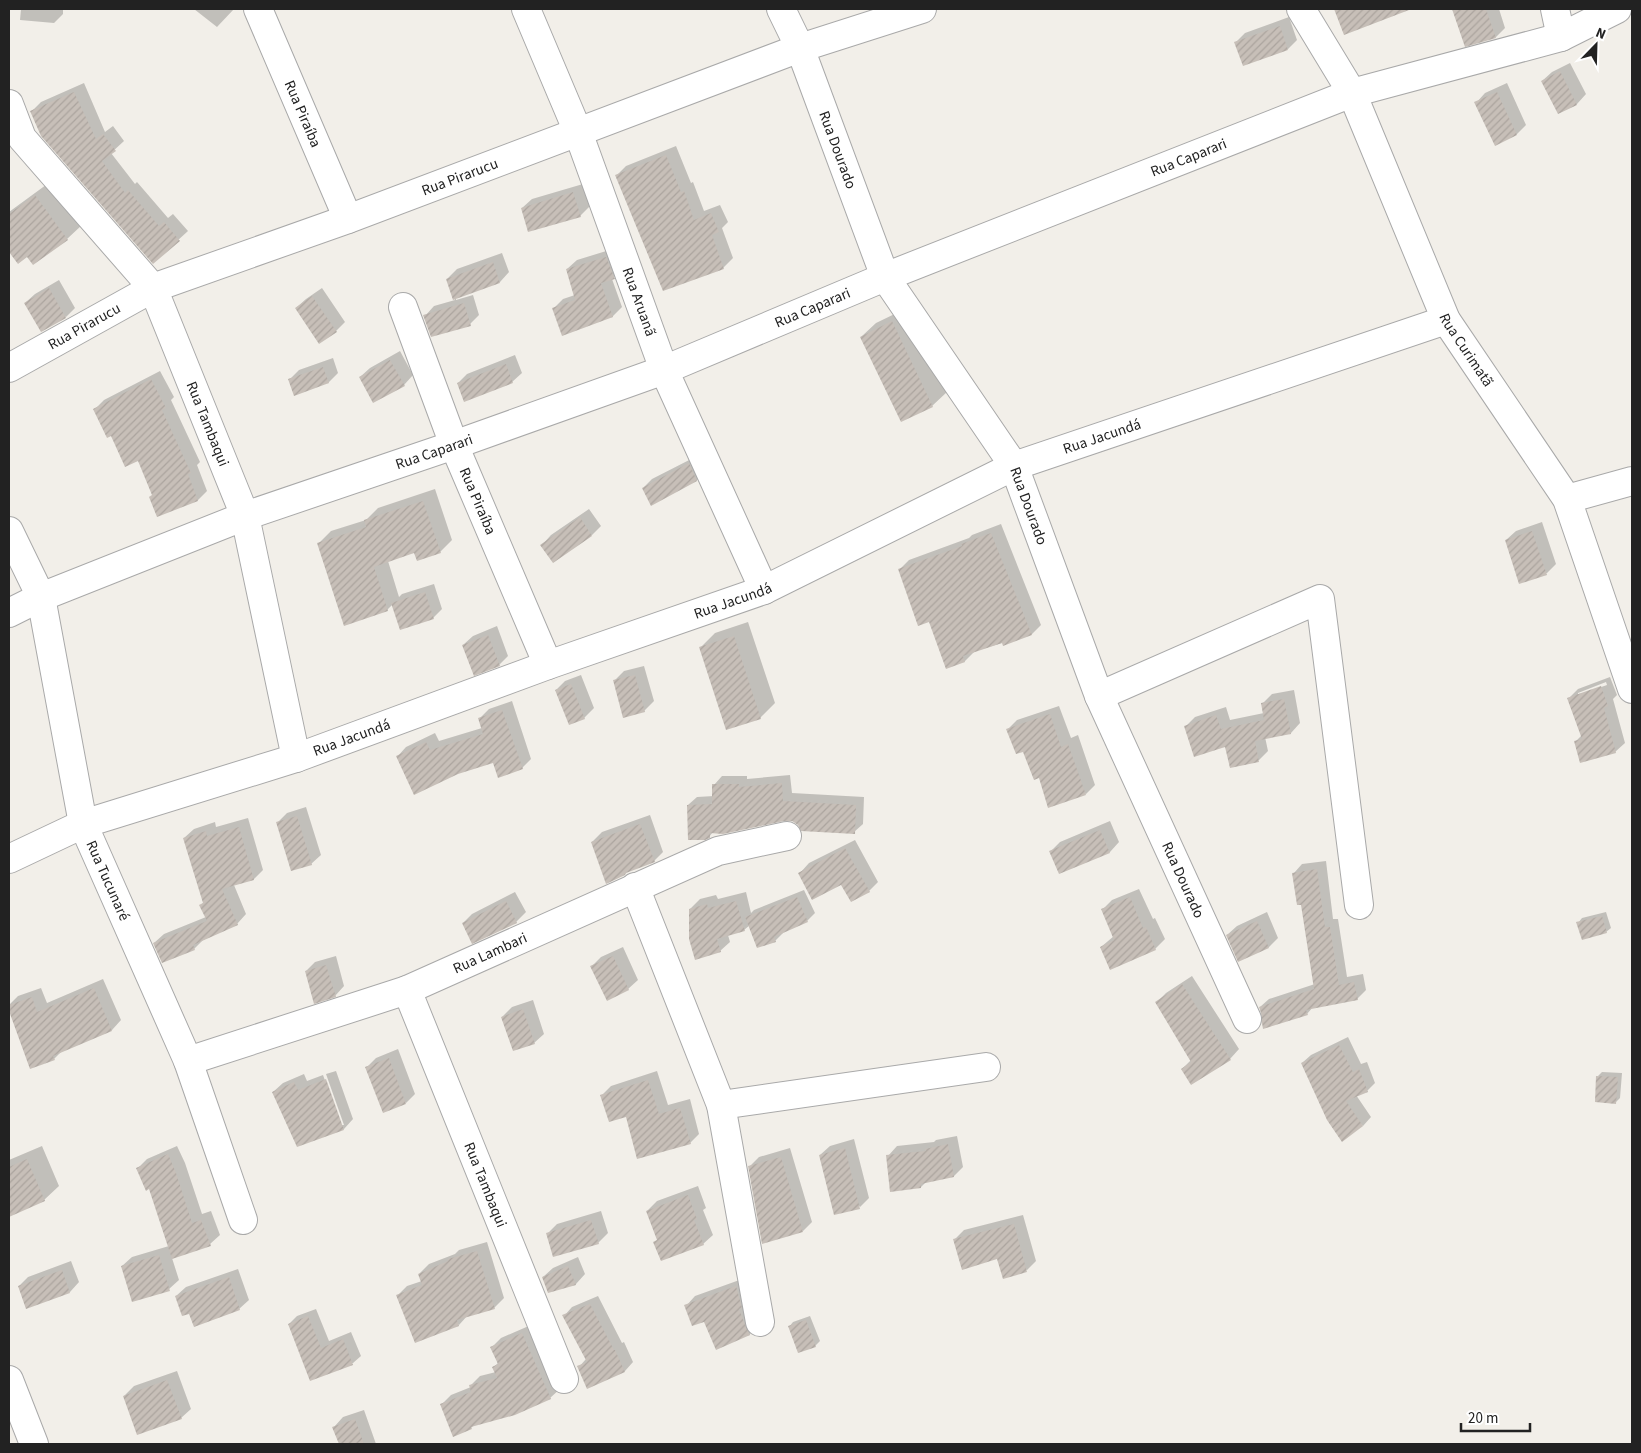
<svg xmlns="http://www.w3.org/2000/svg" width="1641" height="1453" font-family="'Source Sans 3',sans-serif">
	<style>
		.shadow { fill: #0003; fill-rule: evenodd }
		.building { fill: url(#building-hatch) }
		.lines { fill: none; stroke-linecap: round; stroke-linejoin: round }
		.minor-casing { stroke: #a9a9a9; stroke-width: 30 }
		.minor { stroke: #fff; stroke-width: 28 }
		.labels { text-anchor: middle; stroke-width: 4.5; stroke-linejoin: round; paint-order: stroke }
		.street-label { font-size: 15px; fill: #222; stroke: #fff }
	</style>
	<defs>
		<pattern id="building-hatch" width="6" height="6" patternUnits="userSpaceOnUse" patternTransform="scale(1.25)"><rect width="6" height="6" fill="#c7bfb8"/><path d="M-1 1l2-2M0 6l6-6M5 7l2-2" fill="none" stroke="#aba49e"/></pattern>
	</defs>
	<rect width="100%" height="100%" fill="#f2efe9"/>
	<!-- shadow -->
	<path class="shadow" d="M21 9H63V14L54 23 20 20Z
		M194 9H234L217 27Z
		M1336 9H1404L1401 12Z
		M1453 9H1499L1505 28 1496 37 1466 45Z
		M1289 17 1297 40 1288 49 1236 42 1245 33Z
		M1570 63 1586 94 1577 104 1559 113 1542 81 1552 72Z
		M84 83 105 132 113 126 124 141 111 153 135 184 137 182 168 218 173 214 188 231 153 263 32 111 41 102Z
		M1507 83 1526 125 1517 134 1495 144 1476 103 1485 93Z
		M676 146 691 183 693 182 704 211 720 205 728 222 722 228 733 258 723 268 616 176 626 166Z
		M50 182 82 225 67 239 27 256 18 262 9 250V212Z
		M583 184 590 206 580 216 522 208 532 199Z
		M616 248 623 269 612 279 622 307 613 316 563 334 553 309 563 299 575 295 567 269 577 260Z
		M502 253 509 272 500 282 456 298V300L473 295 479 315 470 324 425 316 434 306 455 300 447 279 457 269Z
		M59 280 75 308 66 317 25 303 35 294Z
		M322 288 345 322 336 331 296 308 306 299Z
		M907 308 947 392 932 406 861 337 876 323Z
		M400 351 413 375 404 385 360 377 370 368Z
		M515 355 522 373 512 382 458 383 467 374Z
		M333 358 338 373 329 382 289 380 299 370Z
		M160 371 174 397 171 400 200 462 197 465 207 491 198 500 153 494 138 459 112 434 94 410 104 400Z
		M699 455 706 471 697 480 643 488 652 479Z
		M435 489 452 540 440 552 415 551 388 561 399 597 402 594 434 584 442 609 433 618 393 604 387 610 319 543 331 531 366 520 378 508Z
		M589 509 601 526 592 535 553 562 542 545 551 535Z
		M1542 522 1556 564 1547 573 1520 582 1506 540 1516 531Z
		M1001 524 1041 625 1032 634 975 651 965 661 946 667 930 620 899 570 909 560 969 538 972 535Z
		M748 622 775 703 760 718 701 647 715 633Z
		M497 626 508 656 499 665 463 645 473 636Z
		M644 666 654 701 644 711 614 681 624 671Z
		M581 675 594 708 584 718 556 690 565 681Z
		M1610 677 1617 695 1613 699 1625 743 1615 752 1575 742 1582 735 1569 698 1578 689ZM1606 682 1607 685 1578 695V693Z
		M1294 690 1300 723 1291 733 1265 737 1268 751 1259 760 1231 766 1226 745 1186 726 1195 717 1226 707 1230 720 1264 713 1262 704 1272 694Z
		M512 701 531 759 522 768 494 762 457 772 397 757 406 747 435 733 439 741 482 728 479 719 489 709Z
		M1059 706 1071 738 1078 735 1095 785 1086 794 1040 776 1024 750 1008 729 1017 720Z
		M790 775 792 793 864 797 863 824 854 832 799 824 793 820 784 819 713 832 709 837 688 805 697 797 714 796V785L722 776H747V779Z
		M306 807 321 855 311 864 277 823 287 813Z
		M650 815 663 852 654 861 592 842 602 832Z
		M248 818 263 870 254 879 234 885 246 914 237 924 203 940 194 949 154 943 164 934 206 917 201 905 204 902 184 838 194 829 215 822 216 827Z
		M1110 821 1119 842 1110 852 1060 873 1051 851 1060 842Z
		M855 840 878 882 869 891 800 873 809 863Z
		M1326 861 1333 919H1338L1347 977 1363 974 1366 990 1357 999 1313 1007 1307 1014 1260 1007 1269 999 1315 984 1302 903 1294 873 1302 864Z
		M1139 889 1153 919 1155 918 1165 939 1155 949 1101 947 1114 936 1103 909 1112 900Z
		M804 890 815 913 807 921 782 932 783 933 775 941 750 925 744 930 728 935 730 942 720 951 690 909 700 899 716 895 718 899 746 892 751 913 754 910Z
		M515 892 526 912 516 922 463 923 472 914Z
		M1267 912 1278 938 1269 947 1239 960 1227 935 1237 926Z
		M1606 912 1611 928 1606 932 1578 923 1582 918Z
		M623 947 638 980 628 989 592 966 601 957Z
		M336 956 344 986 335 996 306 971 315 962Z
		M1192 976 1239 1049 1230 1059 1182 1069 1191 1060 1157 1002 1166 993Z
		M103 979 121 1020 112 1030 62 1051 54 1059 31 1067 9 1005 18 996 41 988 47 1003Z
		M533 1000 544 1034 534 1043 502 1017 512 1007Z
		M1348 1037 1361 1064 1367 1062 1375 1083 1367 1091 1356 1095 1371 1117 1363 1126 1302 1063 1311 1055Z
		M398 1049 415 1094 406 1103 367 1067 376 1058Z
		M336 1071 353 1119 344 1129 321 1136 273 1092 283 1083 304 1074 307 1081 323 1075 341 1125H344L326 1074Z
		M657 1071 668 1105 690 1099 699 1134 690 1143 626 1116 602 1095 611 1086Z
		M1602 1072 1622 1073 1620 1098 1616 1102 1598 1076Z
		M957 1136 963 1167 954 1176 926 1182 921 1187 888 1156 897 1146 934 1142 936 1140Z
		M854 1139 869 1198 860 1207 820 1155 830 1146Z
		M42 1146 59 1186 44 1200 9 1215V1160Z
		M177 1146 185 1163 202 1214 211 1211 220 1235 210 1244 172 1258 179 1280 169 1289 122 1266 132 1257 169 1246 150 1187 137 1169 147 1159Z
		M790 1148 812 1222 803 1231 749 1167 759 1157Z
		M698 1186 706 1208 703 1210 713 1235 703 1244 655 1242 658 1239 647 1211 657 1201Z
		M601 1211 608 1233 598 1243 547 1234 557 1224Z
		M1023 1215 1036 1261 1027 1270 954 1240 964 1230Z
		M487 1242 504 1298 494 1308 468 1315 459 1325 398 1295 407 1286 422 1281 419 1274 429 1264 455 1254 459 1250Z
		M578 1257 585 1274 576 1284 549 1291 543 1277 553 1268Z
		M71 1261 79 1282 70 1292 19 1286 28 1277Z
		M238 1269 249 1300 239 1309 176 1296 186 1287Z
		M745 1278 759 1325 750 1334 717 1348 705 1320 686 1306 695 1296Z
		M598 1296 622 1343 624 1342 633 1362 625 1371 588 1387 579 1367 586 1359 564 1316 572 1307Z
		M316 1309 329 1341 351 1332 361 1356 353 1363 311 1379 289 1324 297 1316Z
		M810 1316 820 1341 815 1346 789 1327 793 1322Z
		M531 1325 560 1389 550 1398 475 1424 471 1428 441 1405 451 1395 471 1387V1385L480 1376 496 1372 494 1367 498 1363 492 1347 501 1338Z
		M177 1371 191 1409 181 1418 124 1396 134 1386Z
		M364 1410 376 1444H340L334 1427 343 1417Z"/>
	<!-- building -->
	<path class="building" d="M1334 9H1409V10L1344 35Z
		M1452 9H1486L1496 38 1465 47Z
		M1280 26 1288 50 1243 66 1234 42Z
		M1560 71 1577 105 1558 114 1541 81Z
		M74 92 96 139 103 134 116 151 102 161 125 193 128 190 159 226 164 222 180 241 153 264 41 136 30 111Z
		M1497 92 1517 135 1495 146 1474 102Z
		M666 155 681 192 684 191 694 220 711 213 719 232 712 235 724 269 663 291 615 175Z
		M573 192 581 217 528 232 521 208Z
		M35 195 68 240 33 265 27 257 18 264 9 252V214Z
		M606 257 615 279 601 283 613 317 562 336 552 308 575 300 566 269Z
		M493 262 500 283 453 300 446 279Z
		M49 288 66 318 41 332 24 303Z
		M312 296 337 332 319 344 295 308Z
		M464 303 471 326 431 337 423 315Z
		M892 321 933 407 901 422 860 337Z
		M390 360 405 386 373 403 359 377Z
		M506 364 513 383 464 402 457 383Z
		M323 367 329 383 294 396 288 379Z
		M151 379 166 408 162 410 191 473 188 474 198 501 157 517 149 497 152 495 138 461 125 467 111 436 107 438 93 409Z
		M689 463 697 481 651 506 642 488Z
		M423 501 441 553 417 561 414 553 374 567 388 611 344 626 317 543 366 527 364 520Z
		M580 517 592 536 553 563 540 545Z
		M1532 531 1547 575 1519 584 1505 540Z
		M991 533 1032 635 1003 646 1002 643 963 656 965 662 946 669 929 622 918 626 898 569 962 546 961 544Z
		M425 592 434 619 400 630 391 603Z
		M488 635 500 666 474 676 462 645Z
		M734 636 761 719 726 730 699 647Z
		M635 675 645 712 623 718 613 680Z
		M571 684 585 719 569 725 555 690Z
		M1601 686 1608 706 1604 708 1616 753 1580 763 1574 741 1582 739 1567 698Z
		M1284 699 1291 734 1255 741 1259 762 1230 768 1225 747 1194 757 1184 726 1216 715 1221 729 1264 720 1261 703Z
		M502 710 523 769 498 778 493 763 458 774 414 795 396 756 426 742 430 750 483 734 478 718Z
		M1050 714 1061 747 1068 744 1086 795 1048 808 1039 778 1034 780 1023 752 1016 754 1006 729Z
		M782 783 783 801 856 805 855 834 801 831 798 825 792 821H784L723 834 710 833V838L705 840H688L687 805 712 804V784H739V787Z
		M297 816 312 865 291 871 276 822Z
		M640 824 655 862 626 873 625 875 606 884 591 842Z
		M239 827 254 880 222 889 238 925 193 945 195 950 162 963 153 943 207 921 199 905 203 903 183 838 206 831 207 836Z
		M1100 830 1110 853 1059 874 1049 851Z
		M845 848 870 892 851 902 841 885 812 900 798 873Z
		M1317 869 1325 927H1330L1339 985 1354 982 1358 1000 1306 1010 1308 1015 1263 1029 1262 1023 1261 1013 1259 1007 1314 989 1301 905H1297L1292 873Z
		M797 897 808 922 774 937 776 942 757 948 745 917Z
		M1130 897 1143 928 1146 927 1156 950 1110 970 1100 947 1114 940 1101 909Z
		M506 901 517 923 472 944 462 923Z
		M736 901 745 931 717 939 721 952 695 960 689 939V909L707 904 708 908Z
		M1602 916 1607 933 1582 940 1576 922Z
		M1257 921 1269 948 1238 962 1226 935Z
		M613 956 629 990 607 1001 590 966Z
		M326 965 336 997 314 1004 305 971Z
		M1182 984 1231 1060 1191 1085 1181 1069 1191 1062 1155 1002Z
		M94 988 112 1031 53 1056 55 1060 30 1069 9 1011V1005L32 997 37 1012Z
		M523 1009 535 1044 513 1051 501 1017Z
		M1339 1045 1353 1072 1359 1069 1368 1092 1346 1101 1363 1126 1342 1142 1327 1120 1301 1063Z
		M389 1058 406 1104 383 1113 365 1067Z
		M1596 1076 1618 1077 1616 1104 1595 1102Z
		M326 1079 344 1130 297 1147 272 1092 294 1082 298 1090Z
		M648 1080 659 1114 680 1108 691 1144 637 1159 626 1117 609 1122 600 1095Z
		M948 1144 954 1177 921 1184V1188L890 1192 886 1155 926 1151 925 1149Z
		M845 1148 860 1209 834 1215 819 1155Z
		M168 1154 176 1173 192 1223 201 1220 211 1246 172 1259 149 1189 146 1191 136 1168Z
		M781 1157 803 1232 762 1244 748 1166Z
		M27 1159 45 1201 9 1217V1167Z
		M688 1195 697 1219 694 1220 704 1245 661 1261 653 1242 657 1240 646 1211Z
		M591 1220 599 1244 553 1257 546 1233Z
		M1014 1224 1027 1272 1003 1279 997 1259 962 1270 953 1239Z
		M477 1251 495 1309 457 1320 459 1326 415 1343 396 1295 422 1285 418 1274 448 1261V1259Z
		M159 1255 170 1291 132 1302 121 1266Z
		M568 1266 576 1285 548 1293 542 1277Z
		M62 1270 70 1293 26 1309 18 1286Z
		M229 1277 240 1310 194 1327 189 1314 182 1316 175 1296Z
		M736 1286 742 1308 739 1309 745 1325 750 1335 716 1350 704 1322 692 1326 684 1305Z
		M590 1304 614 1350H615L625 1372 587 1389 577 1366 587 1362 562 1315Z
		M308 1316 321 1348 343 1339 353 1365 310 1381 288 1324Z
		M806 1320 816 1347 798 1353 788 1326Z
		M522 1333 551 1399 515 1415 471 1427 472 1429 453 1437 440 1404 471 1392 469 1385 497 1378 492 1367 498 1364 490 1347Z
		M167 1380 182 1419 137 1435 123 1396Z
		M355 1419 364 1444H339L332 1427Z"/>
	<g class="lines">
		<defs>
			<g id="minor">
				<path id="s1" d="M258 9 348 219"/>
				<path id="s2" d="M526 9 578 132 664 370 764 590"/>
				<path id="s3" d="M781 9 800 48 885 277 1014 466 1099 696 1247 1019"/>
				<path id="s4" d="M1301 9 1352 93 1446 320 1567 499 1632 689"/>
				<path d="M1555 9 1561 37"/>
				<path id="s5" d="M9 104 22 138 153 288 245 516 296 758"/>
				<path id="s6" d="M403 307 454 445 548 665"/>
				<path id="s7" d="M9 368 153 288 348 219 800 48 922 9"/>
				<path d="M1567 499 1632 481"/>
				<path id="s8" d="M9 531 41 597 83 824 188 1061 243 1220"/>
				<path id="s9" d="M9 613 41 597 245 516 454 445 664 370 885 277 1352 93 1561 37 1617 9"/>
				<path d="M1099 696 1320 599 1359 905"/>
				<path id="s10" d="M9 859 83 824 296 758 548 665 764 590 1014 466 1446 320"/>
				<path d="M635 887 721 1105 760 1322"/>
				<path id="s11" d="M407 990 564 1379"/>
				<path id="s12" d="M188 1061 407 990 718 851 787 836"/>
				<path d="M721 1105 986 1067"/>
				<path d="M9 1380 34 1444"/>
			</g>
		</defs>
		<!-- minor casing -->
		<use href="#minor" class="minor-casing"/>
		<!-- minor -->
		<use href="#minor" class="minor"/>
	</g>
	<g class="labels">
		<!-- street labels -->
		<g class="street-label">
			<text dy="5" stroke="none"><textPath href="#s1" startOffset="114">Rua Piraíba</textPath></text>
			<text dy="5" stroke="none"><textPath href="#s3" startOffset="152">Rua Dourado</textPath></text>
			<text dy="5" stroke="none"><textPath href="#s9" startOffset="1265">Rua Caparari</textPath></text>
			<text dy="5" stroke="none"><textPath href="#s7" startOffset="491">Rua Pirarucu</textPath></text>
			<text dy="5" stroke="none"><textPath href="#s2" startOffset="314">Rua Aruanã</textPath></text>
			<text dy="5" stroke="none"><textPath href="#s9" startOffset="860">Rua Caparari</textPath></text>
			<text dy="5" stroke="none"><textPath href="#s7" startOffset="86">Rua Pirarucu</textPath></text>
			<text dy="5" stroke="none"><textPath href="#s4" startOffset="380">Rua Curimatã</textPath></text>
			<text dy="5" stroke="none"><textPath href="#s5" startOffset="382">Rua Tambaqui</textPath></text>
			<text dy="5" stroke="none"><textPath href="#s10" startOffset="1174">Rua Jacundá</textPath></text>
			<text dy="5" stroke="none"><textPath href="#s9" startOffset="455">Rua Caparari</textPath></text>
			<text dy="5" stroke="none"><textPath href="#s6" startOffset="208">Rua Piraíba</textPath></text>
			<text dy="5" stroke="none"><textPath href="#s3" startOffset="559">Rua Dourado</textPath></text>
			<text dy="5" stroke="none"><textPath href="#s10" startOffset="769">Rua Jacundá</textPath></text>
			<text dy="5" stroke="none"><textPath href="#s10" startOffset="364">Rua Jacundá</textPath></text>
			<text dy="5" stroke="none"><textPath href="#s3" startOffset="964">Rua Dourado</textPath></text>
			<text dy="5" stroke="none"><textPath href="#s8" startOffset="366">Rua Tucunaré</textPath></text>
			<text dy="5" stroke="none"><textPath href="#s12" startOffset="321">Rua Lambari</textPath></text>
			<text dy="5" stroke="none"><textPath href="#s11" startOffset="210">Rua Tambaqui</textPath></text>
		</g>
	</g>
	<!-- border -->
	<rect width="1641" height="1453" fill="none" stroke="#222222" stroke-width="20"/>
	<!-- north arrow -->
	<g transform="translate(1596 45) rotate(23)" stroke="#ffffff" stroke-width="4" paint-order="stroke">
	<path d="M0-4L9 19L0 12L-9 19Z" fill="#222222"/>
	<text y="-8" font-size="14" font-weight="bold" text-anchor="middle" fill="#222222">N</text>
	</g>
	<!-- scale -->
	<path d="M1461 1423v8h69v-8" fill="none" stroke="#222222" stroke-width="2.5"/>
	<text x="1468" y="1423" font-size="15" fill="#222222" stroke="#ffffff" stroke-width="4" paint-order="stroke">20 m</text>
</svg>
